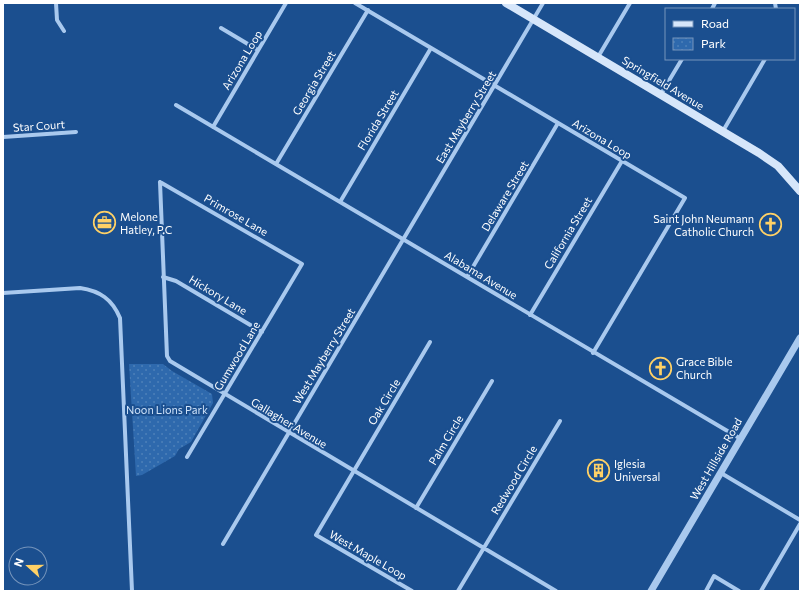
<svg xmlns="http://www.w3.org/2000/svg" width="803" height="594" font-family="Commissioner,sans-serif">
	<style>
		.park { fill: url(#park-dots) }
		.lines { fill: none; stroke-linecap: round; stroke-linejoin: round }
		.minor { stroke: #a9c9ee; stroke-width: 4 }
		.tertiary { stroke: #a9c9ee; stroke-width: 7 }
		.secondary { stroke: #d6e6fa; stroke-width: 8 }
		.labels { text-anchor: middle; stroke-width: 4; stroke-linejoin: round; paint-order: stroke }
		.street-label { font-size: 11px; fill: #fff; stroke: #1b4f8f }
		.poi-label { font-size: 11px; fill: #fff; stroke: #1b4f8f; text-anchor: start }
		.park-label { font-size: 11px; fill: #cfe3fa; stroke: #1b4f8f }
	</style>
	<defs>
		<pattern id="park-dots" width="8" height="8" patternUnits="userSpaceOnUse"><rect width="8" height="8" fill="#2e69ad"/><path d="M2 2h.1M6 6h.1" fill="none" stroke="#4d80b9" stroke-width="1.8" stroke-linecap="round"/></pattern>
	</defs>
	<rect width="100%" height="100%" fill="#1b4f8f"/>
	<!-- park -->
	<path class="park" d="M129 364H163L172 371 212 394 213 403 191 442 179 449 175 456 142 475 136 476Z"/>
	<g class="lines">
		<!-- minor -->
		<path class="minor" d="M56 3 57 20 64 31
			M355 3 685 198 593 353
			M775 3 776 9
			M712 9 715 3
			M221 28 258 50
			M598 57 630 3
			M661 94 682 59
			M176 105 741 439
			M213 127 286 3
			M723 131 765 59
			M3 137 76 132
			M276 164 368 10
			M160 182 167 356 170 361 556 591
			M160 182 302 264 187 457
			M340 202 431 48
			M163 277 176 281 262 332
			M467 277 558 123
			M3 293 80 288C100 291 112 299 120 318L132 591
			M530 315 622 161
			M721 473 800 520
			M416 508 492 381
			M223 544 543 3
			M412 591 316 535 430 342
			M458 591 560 421
			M706 591 714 576 739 591
			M761 591 800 524"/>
		<!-- tertiary -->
		<path class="tertiary" d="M651 591 800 338"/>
		<!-- secondary -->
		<path class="secondary" d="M506 3 759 153 778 166 800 191"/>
	</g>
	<!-- icons -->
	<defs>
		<symbol id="office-ring" viewBox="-11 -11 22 22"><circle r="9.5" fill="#1b4f8f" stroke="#ffd166" stroke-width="1.5"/><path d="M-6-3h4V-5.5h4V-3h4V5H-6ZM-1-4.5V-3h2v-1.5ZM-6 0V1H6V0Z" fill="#ffd166"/></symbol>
		<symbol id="church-ring" viewBox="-11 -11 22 22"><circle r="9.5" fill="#1b4f8f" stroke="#ffd166" stroke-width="1.5"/><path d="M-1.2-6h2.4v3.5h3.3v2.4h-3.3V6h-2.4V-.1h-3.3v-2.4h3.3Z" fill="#ffd166"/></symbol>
		<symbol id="building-ring" viewBox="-11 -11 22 22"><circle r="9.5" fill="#1b4f8f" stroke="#ffd166" stroke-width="1.5"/><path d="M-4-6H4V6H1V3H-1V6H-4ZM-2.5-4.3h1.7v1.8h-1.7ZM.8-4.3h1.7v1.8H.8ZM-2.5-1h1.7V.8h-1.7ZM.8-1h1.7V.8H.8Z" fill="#ffd166"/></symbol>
	</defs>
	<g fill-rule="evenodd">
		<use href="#office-ring" x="92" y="210" width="25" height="25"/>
		<use href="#church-ring" x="758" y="212" width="25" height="25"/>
		<use href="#church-ring" x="648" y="356" width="25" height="25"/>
		<use href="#building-ring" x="586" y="458" width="25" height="25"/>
	</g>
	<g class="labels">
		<!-- street labels -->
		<g class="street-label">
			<text transform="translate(242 60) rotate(-59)" y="4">Arizona Loop</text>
			<text transform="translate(314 83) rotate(-59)" y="4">Georgia Street</text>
			<text transform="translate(663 83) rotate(31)" y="4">Springfield Avenue</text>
			<text transform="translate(466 117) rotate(-59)" y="4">East Mayberry Street</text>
			<text transform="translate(378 120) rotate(-59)" y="4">Florida Street</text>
			<text transform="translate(39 126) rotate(-4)" y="4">Star Court</text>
			<text transform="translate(602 139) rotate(31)" y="4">Arizona Loop</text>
			<text transform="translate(505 196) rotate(-59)" y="4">Delaware Street</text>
			<text transform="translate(236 215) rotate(30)" y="4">Primrose Lane</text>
			<text transform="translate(568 233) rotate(-59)" y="4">California Street</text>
			<text transform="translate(481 275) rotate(31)" y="4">Alabama Avenue</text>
			<text transform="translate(218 295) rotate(31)" y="4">Hickory Lane</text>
			<text transform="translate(237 356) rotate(-59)" y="4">Gumwood Lane</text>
			<text transform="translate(324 356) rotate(-59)" y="4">West Mayberry Street</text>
			<text transform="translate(384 402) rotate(-59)" y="4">Oak Circle</text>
			<text transform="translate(289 423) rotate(31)" y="4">Gallagher Avenue</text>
			<text transform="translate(446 440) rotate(-59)" y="4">Palm Circle</text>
			<text transform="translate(716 459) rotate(-60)" y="4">West Hillside Road</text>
			<text transform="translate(514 480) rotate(-59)" y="4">Redwood Circle</text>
			<text transform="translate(368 555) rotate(30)" y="4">West Maple Loop</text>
		</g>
		<!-- poi labels -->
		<g class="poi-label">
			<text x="120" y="221">Melone<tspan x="120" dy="13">Hatley, P.C</tspan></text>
			<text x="754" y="223" text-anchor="end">Saint John Neumann<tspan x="754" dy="13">Catholic Church</tspan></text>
			<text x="676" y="366">Grace Bible<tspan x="676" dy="13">Church</tspan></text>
			<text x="614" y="468">Iglesia<tspan x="614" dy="13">Universal</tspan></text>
		</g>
		<!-- park labels -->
		<g class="park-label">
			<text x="167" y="414">Noon Lions Park</text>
		</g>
	</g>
	<!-- border -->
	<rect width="803" height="594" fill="none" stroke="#ffffff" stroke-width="8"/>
	<!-- legend -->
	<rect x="665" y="8" width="130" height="52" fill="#1b4f8f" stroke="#7695bc"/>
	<rect x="673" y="21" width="20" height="6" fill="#d6e6fa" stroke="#7695bc"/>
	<text x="701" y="28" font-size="12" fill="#ffffff">Road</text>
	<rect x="673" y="38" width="20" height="12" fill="url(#park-dots)" stroke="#7695bc"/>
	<text x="701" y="48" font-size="12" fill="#ffffff">Park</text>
	<!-- north arrow -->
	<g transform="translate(28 566) rotate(291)"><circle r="19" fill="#1b4f8f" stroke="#7695bc"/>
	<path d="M0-3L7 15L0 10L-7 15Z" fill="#ffd166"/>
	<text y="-6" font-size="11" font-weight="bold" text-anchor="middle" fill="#ffffff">N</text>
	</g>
</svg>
